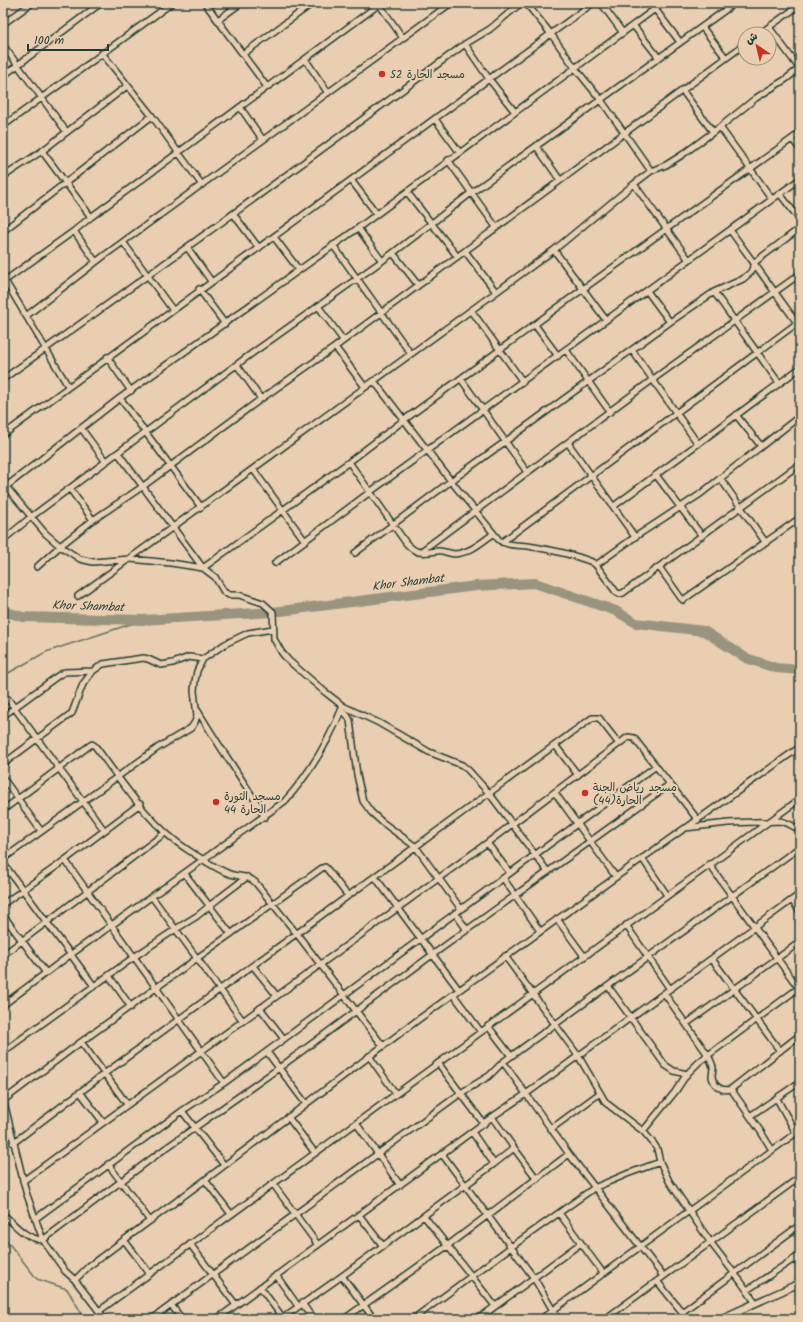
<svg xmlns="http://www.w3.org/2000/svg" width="803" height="1322" font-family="Kalam,'Playpen Sans Arabic',sans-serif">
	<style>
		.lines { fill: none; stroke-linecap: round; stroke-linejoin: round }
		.stream { stroke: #687162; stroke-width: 1.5 }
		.river { stroke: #999480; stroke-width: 10 }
		.minor-casing { stroke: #1f3d34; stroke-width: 8 }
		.tertiary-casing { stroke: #1f3d34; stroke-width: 9 }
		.minor { stroke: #eaceb1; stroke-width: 5 }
		.tertiary { stroke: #eaceb1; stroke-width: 6 }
		.poi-dot { fill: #c8321e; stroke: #eaceb1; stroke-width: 1.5 }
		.labels { text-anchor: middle; stroke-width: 4; stroke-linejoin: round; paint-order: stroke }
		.poi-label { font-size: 11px; fill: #1f3d34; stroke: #eaceb1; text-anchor: start }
		.water-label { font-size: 12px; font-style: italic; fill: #2b463c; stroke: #eaceb1 }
	</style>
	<rect width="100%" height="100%" fill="#eaceb1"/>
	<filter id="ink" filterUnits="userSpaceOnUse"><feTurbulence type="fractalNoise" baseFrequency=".025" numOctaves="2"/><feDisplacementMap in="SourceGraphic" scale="8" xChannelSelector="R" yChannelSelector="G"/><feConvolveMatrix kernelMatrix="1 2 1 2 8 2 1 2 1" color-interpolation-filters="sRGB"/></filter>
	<g filter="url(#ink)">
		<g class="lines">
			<!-- stream -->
			<path class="stream" d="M3 676 46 652 143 620
				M3 1236 37 1279 67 1289 85 1319"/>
			<!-- river -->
			<path class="river" d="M3 611 23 617 143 620 273 612 476 586 535 583 616 611 636 623 704 631 746 658 776 668 800 670"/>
			<defs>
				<path id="minor" d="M205 3 267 87
					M526 3 551 34 575 68 601 100 651 171
					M601 3 623 33
					M379 4 403 38
					M655 9 680 42
					M218 20 241 3
					M3 24 32 3
					M633 25 659 58
					M702 27 726 58
					M769 27 799 68
					M759 34 800 5
					M465 44 489 79 515 112
					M3 45 66 131
					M102 53 152 116 202 185
					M243 54 313 3
					M305 59 328 93
					M3 76 101 3
					M682 90 713 132
					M240 107 263 140
					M435 119 460 153
					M3 126 172 3
					M720 127 772 199
					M792 139 800 149
					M536 146 560 180
					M42 151 91 217
					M448 160 496 227
					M3 177 42 151 127 86
					M351 180 377 214
					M634 184 689 260
					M407 192 457 256
					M780 194 800 220
					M234 215 259 248
					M358 228 382 261
					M730 230 800 327
					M3 231 152 116
					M74 231 96 262
					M274 237 299 270
					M123 242 172 309
					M333 245 411 354
					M187 247 211 281
					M554 250 606 320
					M465 251 496 292
					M393 253 418 285
					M4 279 68 386
					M3 282 74 231 91 217 381 3
					M199 289 225 324
					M647 291 670 322
					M714 292 779 383
					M318 306 343 340
					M471 310 523 382
					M26 316 105 255 451 3
					M535 325 558 356
					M335 347 365 387
					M566 350 610 412
					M632 350 698 444
					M107 357 131 391
					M237 365 261 399
					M3 379C158 269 312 157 465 44L490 29 521 3
					M461 379 527 472
					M374 381 451 481 499 540C507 546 518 545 528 546 546 549 575 555 592 562L596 565 616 592 619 594 623 593 800 464
					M120 398 201 507
					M736 415 761 446
					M81 428 106 462
					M3 435C198 290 396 147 593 3
					M568 443 635 537
					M118 453 203 568 349 462 404 420 583 289 800 133
					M349 462 406 543C417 555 422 553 437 551 443 550 449 554 455 554 470 553 482 542 493 534
					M253 469 305 541
					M656 475 702 536
					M720 478 766 543
					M3 483 45 533 60 546 80 559 93 562 130 559 171 563 203 568 215 577 224 592 229 595H239L263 603 273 612 274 639 282 653 289 661 325 692 343 706 379 723 429 752 462 765 468 770 489 793 548 872
					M3 489 120 398 358 228 663 3
					M70 489 93 520
					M614 506 800 368
					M3 540 31 517 251 354 393 253 471 193 735 3
					M502 542 800 321
					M420 552 652 380 800 274
					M355 553 451 481 670 322 714 292 743 279 751 272 755 262 800 228
					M275 563 370 492 800 179
					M596 565 635 537 699 495 800 416
					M37 567 60 546 93 520 142 487 261 399 335 347 745 44
					M659 567 681 598 683 600 800 518
					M78 596 554 250 634 184 651 171 666 165 682 155 720 127 756 98 786 79 800 68
					M8 699 104 830
					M198 711C219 747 244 781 265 817
					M342 711 347 715 350 720 357 775 363 801 371 812 382 822 416 847 461 909
					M3 716 59 675 65 672 93 671
					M555 745 578 775
					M3 764 72 713 83 684 93 671 103 664 143 658 148 659 161 665 173 663 189 657 203 659
					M3 778 41 831
					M555 793 616 877
					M3 810 89 746 92 744 95 746C122 782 149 825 188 850 201 858 215 869 230 874 239 877 247 875 255 882L297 934 383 1046
					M686 828 800 747
					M487 843 510 873
					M642 858 667 895
					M3 859 159 747 191 728 195 722 197 716 194 691 195 681 197 671 203 659 225 644 248 633 273 629
					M65 860 224 1083
					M3 863 94 986
					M709 864 800 990
					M185 874 231 934
					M375 877 459 990
					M503 878 540 931
					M152 897 243 1021
					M792 900 800 912
					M3 904 57 866 140 804
					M455 913 467 930
					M3 915 46 973
					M557 919 584 956
					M626 925 670 989
					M3 955 165 833
					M505 956 579 1057 606 1103 643 1131 654 1144 657 1149 660 1162 669 1181 711 1243 741 1282 755 1302
					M712 959 780 1051
					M253 966 277 996
					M109 976 131 1007
					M608 986 665 1065 674 1071 687 1074
					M664 993 708 1055C710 1059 712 1063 713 1067 713 1070 712 1074 712 1077 714 1086 722 1092 731 1089L800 1035
					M453 994 481 1032
					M3 1005 70 955 285 801C310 773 329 741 343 706
					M260 1008 284 1039
					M686 1024 800 942
					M488 1026 511 1056
					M81 1042 127 1104
					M3 1052 134 957 176 929 197 916 218 899 247 877
					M267 1052 306 1104
					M369 1056 396 1094
					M503 1062 800 847
					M438 1063 484 1124
					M731 1089 761 1132 772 1150
					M80 1092 103 1122
					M3 1098 26 1192 43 1240 65 1271 75 1280 105 1319
					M777 1099 796 1133
					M4 1100 81 1042 322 868 325 867 327 869 348 896
					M182 1111 224 1165
					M750 1116 800 1082
					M288 1117 315 1153
					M356 1123 400 1185
					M551 1129 600 1093
					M643 1131 675 1092 687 1074 699 1062 800 987
					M13 1143 104 1074 592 718H599L619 744
					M514 1148 537 1179
					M442 1154 534 1278 558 1319
					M108 1164 150 1221
					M205 1180 231 1214
					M23 1181 487 843 628 737 634 738 698 820
					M273 1184 318 1245
					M559 1213 603 1273
					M3 1214C15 1225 26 1239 43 1240L159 1153 279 1068 432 955 670 784
					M359 1215 383 1246
					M424 1216 495 1306
					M35 1219 182 1111 224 1083 656 766
					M124 1240 150 1274
					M190 1244 236 1305
					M795 1259 800 1267
					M276 1275 298 1306
					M342 1276 374 1319
					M663 1276 569 1154 526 1094 800 894
					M75 1280 89 1266 205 1180 419 1019 616 877 685 828 728 823 781 821 789 824 800 830
					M657 1281 682 1312 800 1225
					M260 1287 283 1318
					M747 1290 800 1255
					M302 1303 313 1319
					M171 1305 182 1319
					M99 1311 800 799
					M682 1312 687 1319
					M152 1319 461 1093 489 1076 503 1062 526 1094 492 1117 514 1148 494 1164 472 1132
					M217 1319 492 1117
					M281 1319 342 1276 494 1164
					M344 1319 447 1246 569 1154
					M413 1319 511 1247 594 1188 627 1174 660 1162
					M478 1319 581 1243
					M541 1319 800 1130
					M605 1319 800 1177"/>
				<path id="tertiary" d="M720 1319 800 1283"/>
			</defs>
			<!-- minor casing -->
			<use href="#minor" class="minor-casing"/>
			<!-- tertiary casing -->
			<use href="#tertiary" class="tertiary-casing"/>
			<!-- minor -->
			<use href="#minor" class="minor"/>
			<!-- tertiary -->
			<use href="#tertiary" class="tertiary"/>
		</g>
	</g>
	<!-- markers -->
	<g class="poi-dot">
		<circle cx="382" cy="74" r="4"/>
		<circle cx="585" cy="793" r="4"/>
		<circle cx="216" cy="802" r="4"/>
	</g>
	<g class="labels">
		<!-- poi labels -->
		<g class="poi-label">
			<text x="390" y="78">مسجد الحارة 52</text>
			<text x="593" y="791">مسجد رياض الجنة<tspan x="593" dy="13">الحارة(44)</tspan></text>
			<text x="224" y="800">مسجد الثورة<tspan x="224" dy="13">الحارة 44</tspan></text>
		</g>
		<!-- water labels -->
		<g class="water-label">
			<text transform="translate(408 582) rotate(-7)" y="4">Khor Shambat</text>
			<text transform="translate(88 606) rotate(2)" y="4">Khor Shambat</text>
		</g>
	</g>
	<!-- margin -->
	<rect width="803" height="1322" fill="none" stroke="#eaceb1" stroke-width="16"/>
	<rect x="8" y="8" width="787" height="1306" fill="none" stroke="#1f3d34" stroke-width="1.5" filter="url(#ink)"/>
	<!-- north arrow -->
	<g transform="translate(757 46) rotate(325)"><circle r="19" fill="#eaceb1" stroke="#99947f"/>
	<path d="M0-3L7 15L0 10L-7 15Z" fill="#c8321e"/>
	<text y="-6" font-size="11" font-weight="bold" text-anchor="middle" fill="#1f3d34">ش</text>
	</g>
	<!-- scale -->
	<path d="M28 44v6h80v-6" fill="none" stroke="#1f3d34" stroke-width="2"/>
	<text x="34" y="44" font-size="12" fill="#1f3d34" stroke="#eaceb1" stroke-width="3" paint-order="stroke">100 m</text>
</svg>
